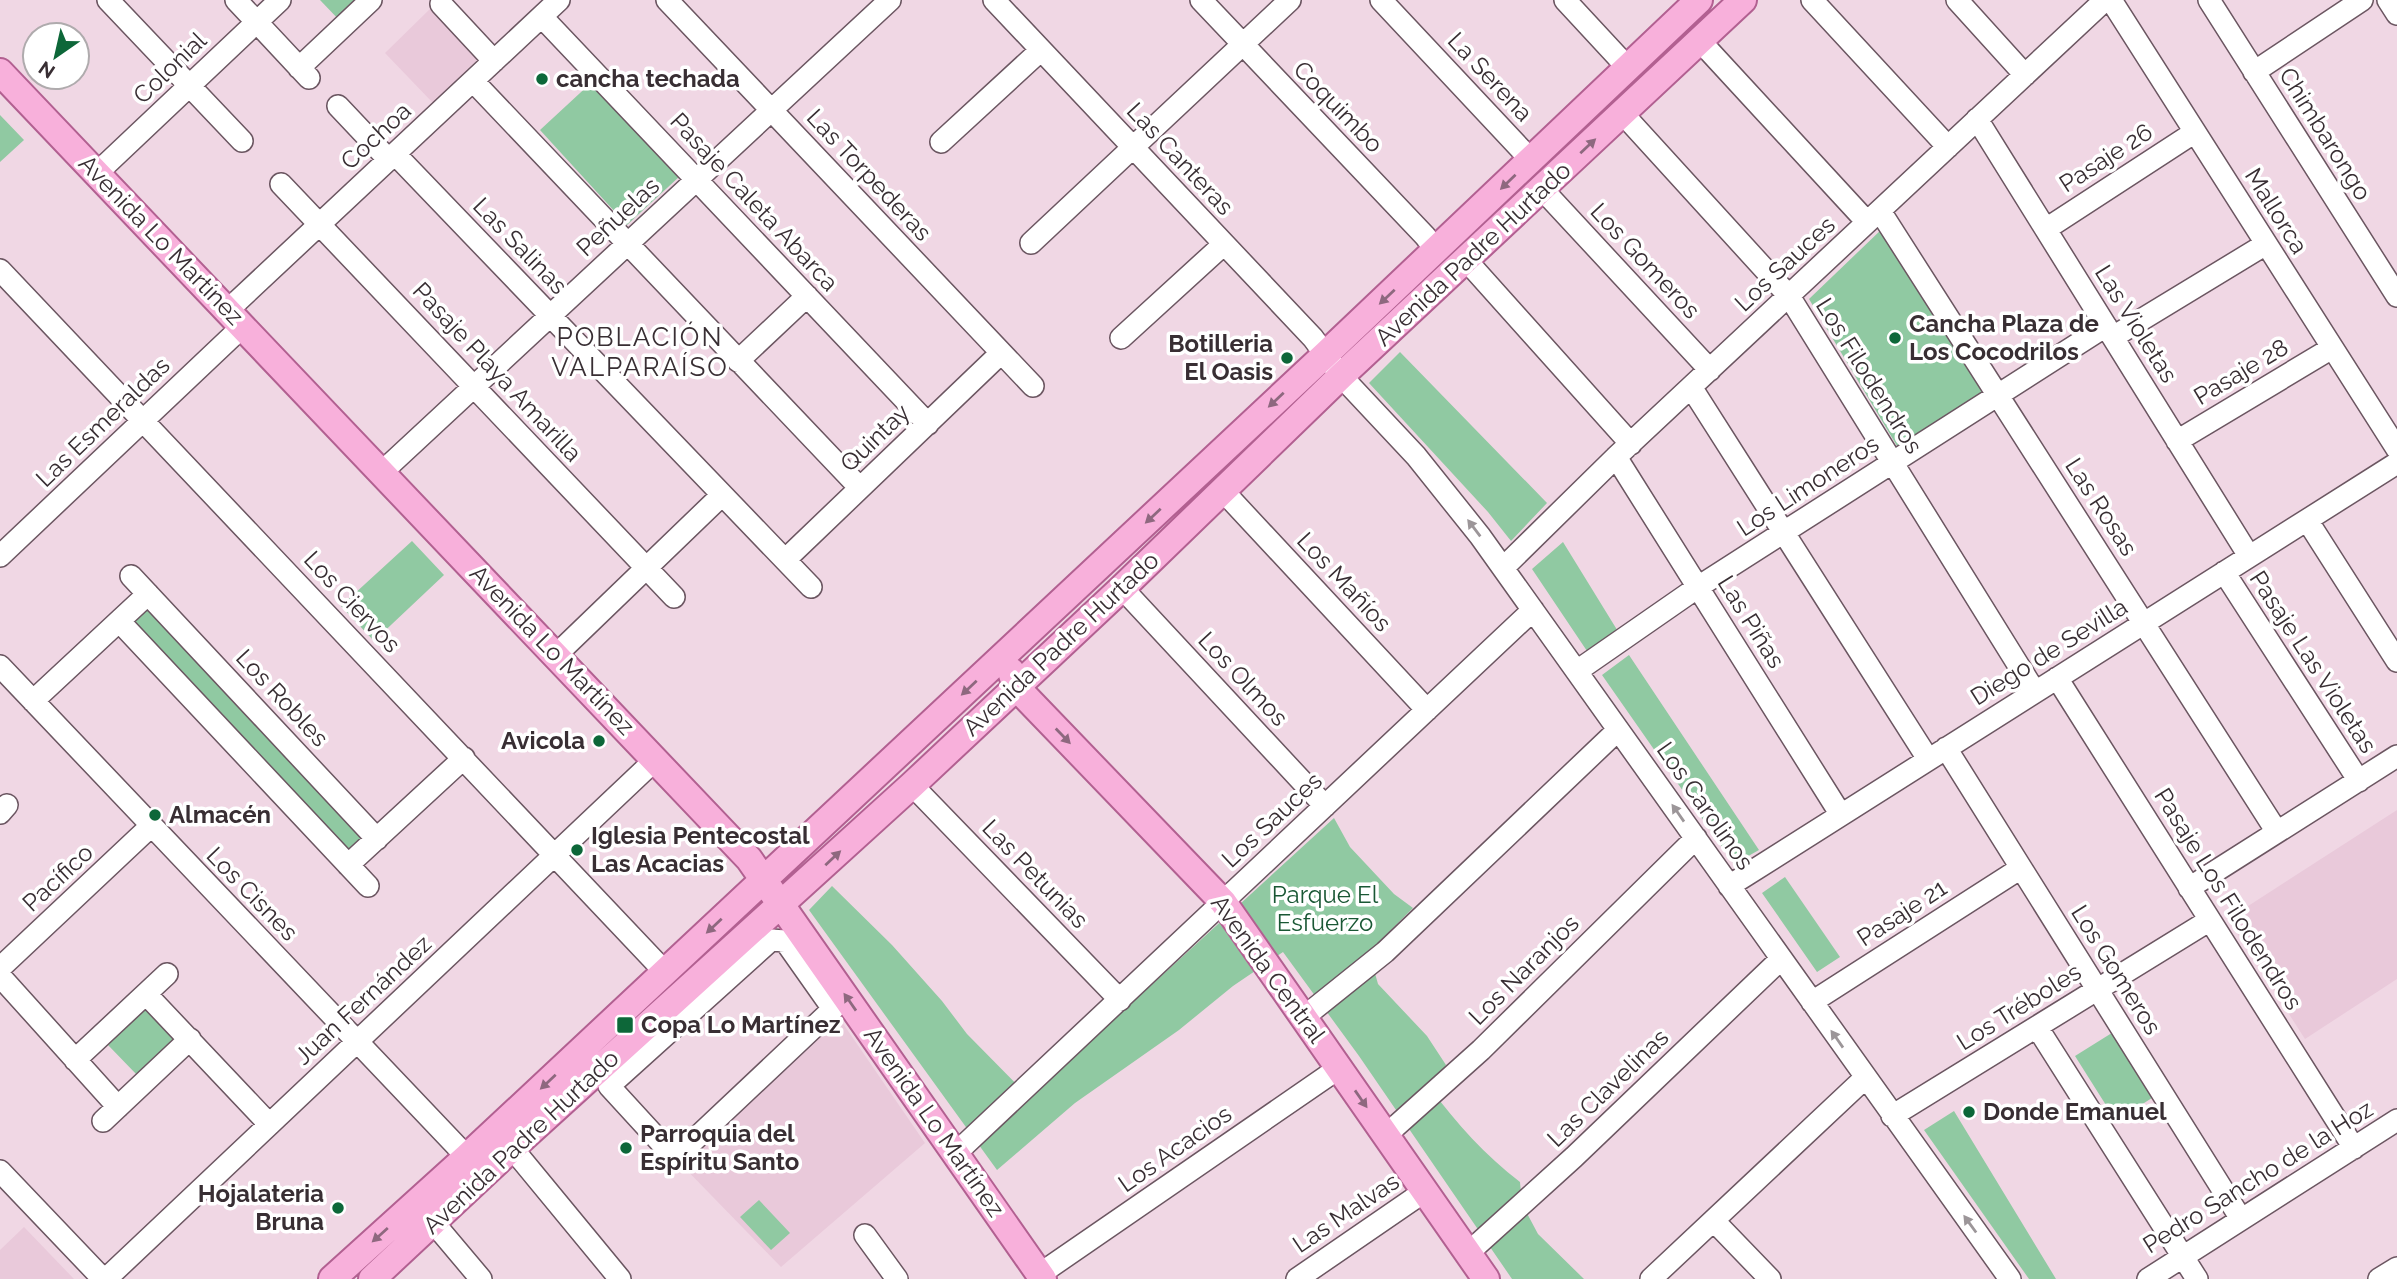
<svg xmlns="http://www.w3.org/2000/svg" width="2397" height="1279" font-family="Raleway,sans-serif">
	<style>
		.built { fill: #e9c9da }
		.green { fill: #90c9a2 }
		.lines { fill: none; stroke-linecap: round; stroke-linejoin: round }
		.minor-casing { stroke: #6b5661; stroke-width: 24 }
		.major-casing { stroke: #b26091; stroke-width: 30 }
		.minor { stroke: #fff; stroke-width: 21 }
		.major { stroke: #f8b0db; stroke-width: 26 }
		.oneway { fill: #8e687f }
		.oneway2 { fill: #9c9699 }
		.poi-dot { fill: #0d6739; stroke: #fff; stroke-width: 2.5 }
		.labels { text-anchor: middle; stroke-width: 7; stroke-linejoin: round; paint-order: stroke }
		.street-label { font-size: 24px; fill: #382e33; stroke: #fff }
		.poi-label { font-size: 24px; font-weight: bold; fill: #382e33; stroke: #fff; text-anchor: start }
		.park-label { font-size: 24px; fill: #195734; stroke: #fff }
		.neighbourhood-label { font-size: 26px; letter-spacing: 2px; fill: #382e33; stroke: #fff }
	</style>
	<rect width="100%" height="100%" fill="#f0d7e4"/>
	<!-- built -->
	<path class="built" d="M432 7 479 58 433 103 385 53Z
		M2397 810V979L2305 1039 2228 919Z
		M833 1009 925 1143 781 1267 675 1158Z
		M24 1227 74 1279H0V1250Z"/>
	<!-- green -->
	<path class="green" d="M320 0H366L342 23Z
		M593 81 680 176 627 225 540 130Z
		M0 115 24 140 0 162Z
		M1883 228 1991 387 1897 446 1809 299Z
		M1400 352 1547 503 1511 541 1488 512 1369 383Z
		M412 541 444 575 374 641 341 606Z
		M1563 542 1619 633 1587 651 1532 569Z
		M148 604 368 836 354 849H348L133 623Z
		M1629 655 1759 850 1734 864 1602 675Z
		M1334 818 1350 847 1394 894 1413 908 1369 952 1378 984 1427 1036 1446 1065 1430 1088C1457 1124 1485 1155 1520 1182L1522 1204 1538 1234 1584 1279H1512L1359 1056 1283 952 1233 986 1179 1030 1075 1103 997 1170 809 910 832 886 892 945 942 1001 967 1034 1029 1097Z
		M1785 877 1840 957 1817 972 1762 893Z
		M148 1006 177 1036 137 1075 108 1045Z
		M2115 1031 2155 1096 2116 1121 2075 1056Z
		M1954 1111 2056 1279H2029L1924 1130Z
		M759 1200 790 1233 771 1250 740 1217Z"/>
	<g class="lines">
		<defs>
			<path id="minor" d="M108 0 242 141
				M236 0 309 78
				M667 0 1033 386
				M994 0 1313 338 1341 376 1416 456 1480 536 2010 1279
				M1201 0 1425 236 1436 250
				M1381 0 1531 160
				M1565 0 1628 68
				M1812 0 1948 147
				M1957 0 2025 75
				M2111 0 2397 449
				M2209 0 2397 296
				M2388 0 2397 14
				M441 4 494 61
				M542 17 928 424
				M1700 41 1867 222
				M299 68 371 0
				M2254 72 2362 0
				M473 81 860 488
				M338 106 389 160
				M1623 114 1789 296 2035 692
				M1977 119 2249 556
				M941 142 1041 50
				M395 154 811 587
				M97 173 280 0
				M281 184 674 597
				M1542 189 1710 370
				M1880 211 2277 832
				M2046 229 2195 132
				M1031 243 1290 0
				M1466 260 1631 444
				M0 270 665 972
				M228 310 559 0
				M2113 337 2266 244
				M1121 338 1224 244
				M738 361 807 296
				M1691 387 1928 759
				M2177 441 2332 348
				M1616 457 1841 815
				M382 472 890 0
				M1223 491 1427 710
				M2307 520 2397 661
				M0 556 243 326
				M785 560 1001 353
				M1503 568 1616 457 2105 0
				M2224 572 2359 781
				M131 576 377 839
				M1122 588 1325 806
				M119 621 368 886
				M556 655 722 495
				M0 666 467 1157
				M1577 671 1698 587 2106 326
				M2057 678 2354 1148
				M33 701 148 594
				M1946 748 2241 1219
				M912 785 1120 1000
				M0 813 7 805
				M348 865 464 758
				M1729 886 2397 463
				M2189 888 2397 756
				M771 940 785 941 833 1009 675 1158 609 1086Z
				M0 968 151 826
				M0 976 118 1107
				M146 994 269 1124
				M1812 1002 2021 868
				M1304 1017 1385 952 1618 730
				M2037 1027 2197 1279
				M75 1060 167 974
				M1892 1116 2210 920
				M103 1121 190 1039
				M1386 1135 1481 1050 1696 838
				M512 1148 620 1279
				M956 1153 1533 610
				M0 1171 103 1279
				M1714 1221 1770 1279
				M433 1222 481 1279
				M865 1235 897 1279
				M1468 1253 1574 1157 1781 959
				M1040 1274 1339 1068
				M106 1279 656 759
				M1297 1279 1425 1191
				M1651 1279 1865 1078
				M2148 1279 2397 1120
				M2379 1279 2397 1268"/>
			<path id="major" d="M0 72 749 859 1043 1279
				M1011 671 1016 687 1223 902 1486 1279
				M332 1279 467 1157 1326 354 1699 0
				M372 1279 512 1148 912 785 1122 588 1341 376 1743 0"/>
		</defs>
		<!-- minor casing -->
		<use href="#minor" class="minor-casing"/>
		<!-- major casing -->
		<use href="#major" class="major-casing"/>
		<!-- minor -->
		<use href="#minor" class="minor"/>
		<!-- major -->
		<use href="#major" class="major"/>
	</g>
	<!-- one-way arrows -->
	<defs><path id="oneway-solid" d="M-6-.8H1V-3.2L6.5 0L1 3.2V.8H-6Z" transform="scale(1.75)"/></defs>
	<g class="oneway">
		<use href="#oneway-solid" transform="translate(1588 146) rotate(-43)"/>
		<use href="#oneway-solid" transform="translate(1508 182) rotate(136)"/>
		<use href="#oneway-solid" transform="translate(1387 297) rotate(137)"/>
		<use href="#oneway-solid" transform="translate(1276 400) rotate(137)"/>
		<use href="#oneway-solid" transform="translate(1153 516) rotate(137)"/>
		<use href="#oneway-solid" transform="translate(969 688) rotate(137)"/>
		<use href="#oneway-solid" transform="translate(1063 736) rotate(46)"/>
		<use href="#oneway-solid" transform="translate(833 858) rotate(-43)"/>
		<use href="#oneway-solid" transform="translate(714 926) rotate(137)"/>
		<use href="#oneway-solid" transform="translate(850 1002) rotate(-125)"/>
		<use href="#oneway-solid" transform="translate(548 1082) rotate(137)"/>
		<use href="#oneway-solid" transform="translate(1361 1099) rotate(55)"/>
		<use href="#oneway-solid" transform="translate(380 1235) rotate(138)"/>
	</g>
	<g class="oneway2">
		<use href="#oneway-solid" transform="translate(1474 528) rotate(-127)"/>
		<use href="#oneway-solid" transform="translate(1678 813) rotate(-125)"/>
		<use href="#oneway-solid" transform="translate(1837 1039) rotate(-125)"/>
		<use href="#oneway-solid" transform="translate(1970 1224) rotate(-126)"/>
	</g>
	<!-- markers -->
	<g class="poi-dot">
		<circle cx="542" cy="79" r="7"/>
		<circle cx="1895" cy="338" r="7"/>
		<circle cx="1287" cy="358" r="7"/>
		<circle cx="599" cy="741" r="7"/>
		<circle cx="155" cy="815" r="7"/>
		<circle cx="577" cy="850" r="7"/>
		<rect x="616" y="1016" width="18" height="18" rx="3.5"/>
		<circle cx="1969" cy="1112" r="7"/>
		<circle cx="626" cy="1148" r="7"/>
		<circle cx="338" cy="1208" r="7"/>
	</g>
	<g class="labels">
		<!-- street labels -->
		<g class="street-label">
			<text transform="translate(170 68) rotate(-44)" y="8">Colonial</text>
			<text transform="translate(1490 77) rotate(47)" y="8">La Serena</text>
			<text transform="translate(1338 107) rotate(46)" y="8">Coquimbo</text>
			<text transform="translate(2325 134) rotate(58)" y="8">Chimbarongo</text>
			<text transform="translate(376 136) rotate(-43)" y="8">Cochoa</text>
			<text transform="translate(2106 158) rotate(-33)" y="8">Pasaje 26</text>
			<text transform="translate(1180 159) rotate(47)" y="8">Las Canteras</text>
			<text transform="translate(869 175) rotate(47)" y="8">Las Torpederas</text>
			<text transform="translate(754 202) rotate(47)" y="8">Pasaje Caleta Abarca</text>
			<text transform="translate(2276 211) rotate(58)" y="8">Mallorca</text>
			<text transform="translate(618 217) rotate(-43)" y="8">Peñuelas</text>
			<text transform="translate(161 240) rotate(46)" y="8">Avenida Lo Martínez</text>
			<text transform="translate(520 246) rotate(46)" y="8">Las Salinas</text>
			<text transform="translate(1473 254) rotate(-43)" y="8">Avenida Padre Hurtado</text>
			<text transform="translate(1645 261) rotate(47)" y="8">Los Gomeros</text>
			<text transform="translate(1785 264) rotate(-43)" y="8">Los Sauces</text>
			<text transform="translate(2136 324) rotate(58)" y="8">Las Violetas</text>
			<text transform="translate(497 372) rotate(47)" y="8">Pasaje Playa Amarilla</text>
			<text transform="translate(2241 372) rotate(-31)" y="8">Pasaje 28</text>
			<text transform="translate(1869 376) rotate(58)" y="8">Los Filodendros</text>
			<text transform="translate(103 422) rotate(-44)" y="8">Las Esmeraldas</text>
			<text transform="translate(875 438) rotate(-44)" y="8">Quintay</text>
			<text transform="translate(1808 486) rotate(-33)" y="8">Los Limoneros</text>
			<text transform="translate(2101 507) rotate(57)" y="8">Las Rosas</text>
			<text transform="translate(1344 582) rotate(47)" y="8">Los Mañíos</text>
			<text transform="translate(352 602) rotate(47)" y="8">Los Ciervos</text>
			<text transform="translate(1751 622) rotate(58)" y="8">Las Piñas</text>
			<text transform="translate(1061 644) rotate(-43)" y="8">Avenida Padre Hurtado</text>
			<text transform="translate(552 650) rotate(46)" y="8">Avenida Lo Martínez</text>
			<text transform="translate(2049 652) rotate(-32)" y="8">Diego de Sevilla</text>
			<text transform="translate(2313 662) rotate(57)" y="8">Pasaje Las Violetas</text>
			<text transform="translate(1243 679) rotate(47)" y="8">Los Olmos</text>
			<text transform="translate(282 698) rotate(47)" y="8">Los Robles</text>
			<text transform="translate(1705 806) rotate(55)" y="8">Los Carolinos</text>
			<text transform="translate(1272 820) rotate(-43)" y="8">Los Sauces</text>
			<text transform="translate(1035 874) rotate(46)" y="8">Las Petunias</text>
			<text transform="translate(58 878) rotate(-43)" y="8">Pacífico</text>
			<text transform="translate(252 894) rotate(46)" y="8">Los Cisnes</text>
			<text transform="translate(2228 899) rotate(58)" y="8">Pasaje Los Filodendros</text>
			<text transform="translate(1902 913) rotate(-33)" y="8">Pasaje 21</text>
			<text transform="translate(1268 969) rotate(54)" y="8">Avenida Central</text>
			<text transform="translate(1524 970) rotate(-45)" y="8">Los Naranjos</text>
			<text transform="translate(2116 970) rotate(58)" y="8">Los Gomeros</text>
			<text transform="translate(363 1000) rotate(-43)" y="8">Juan Fernández</text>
			<text transform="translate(2019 1007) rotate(-32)" y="8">Los Tréboles</text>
			<text transform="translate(1608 1088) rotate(-44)" y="8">Las Clavelinas</text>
			<text transform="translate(934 1122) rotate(55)" y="8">Avenida Lo Martínez</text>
			<text transform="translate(521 1142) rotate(-43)" y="8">Avenida Padre Hurtado</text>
			<text transform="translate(1175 1149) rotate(-35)" y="8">Los Acacios</text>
			<text transform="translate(2258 1177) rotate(-32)" y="8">Pedro Sancho de la Hoz</text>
			<text transform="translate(1346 1213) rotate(-34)" y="8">Las Malvas</text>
		</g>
		<!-- poi labels -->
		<g class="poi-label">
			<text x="556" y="87">cancha techada</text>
			<text x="1909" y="332">Cancha Plaza de<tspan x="1909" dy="28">Los Cocodrilos</tspan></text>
			<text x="1273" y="352" text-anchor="end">Botilleria<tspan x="1273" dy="28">El Oasis</tspan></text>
			<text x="585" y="749" text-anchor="end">Avicola</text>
			<text x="169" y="823">Almacén</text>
			<text x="591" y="844">Iglesia Pentecostal<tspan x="591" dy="28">Las Acacias</tspan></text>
			<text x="641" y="1033">Copa Lo Martínez</text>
			<text x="1983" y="1120">Donde Emanuel</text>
			<text x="640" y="1142">Parroquia del<tspan x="640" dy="28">Espíritu Santo</tspan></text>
			<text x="324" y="1202" text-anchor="end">Hojalateria<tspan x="324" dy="28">Bruna</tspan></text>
		</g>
		<!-- park labels -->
		<g class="park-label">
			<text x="1325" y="903">Parque El<tspan x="1325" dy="28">Esfuerzo</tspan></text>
		</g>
		<!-- neighbourhood labels -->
		<g class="neighbourhood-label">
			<text x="640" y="346">POBLACIÓN<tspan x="640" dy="30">VALPARAÍSO</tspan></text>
		</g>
	</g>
	<!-- north arrow -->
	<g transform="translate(56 56) rotate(214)"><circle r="33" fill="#ffffff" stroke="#afabad" stroke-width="2"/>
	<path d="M0-5L12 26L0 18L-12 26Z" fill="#0d6739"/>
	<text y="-10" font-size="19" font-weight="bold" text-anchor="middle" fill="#382e33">N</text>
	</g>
</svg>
